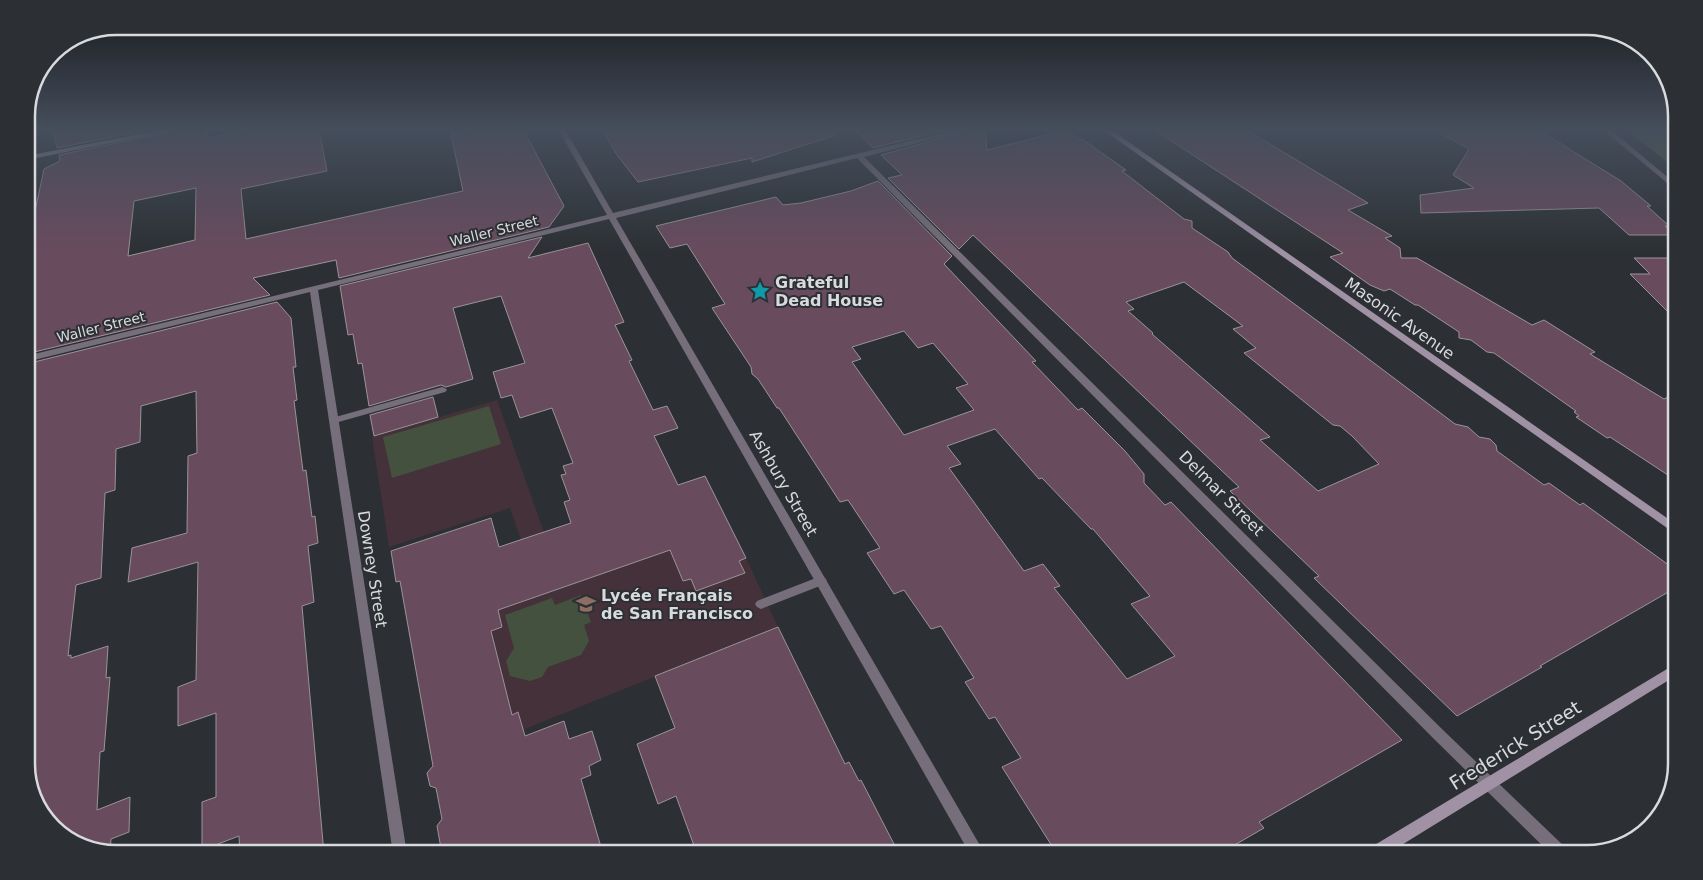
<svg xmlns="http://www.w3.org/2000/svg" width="1703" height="880" font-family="'DejaVu Sans',sans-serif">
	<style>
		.education { fill: #443139 }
		.green { fill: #44513f }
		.forest { fill: #4a5e43 }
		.building { fill: #694b5e; stroke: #9a9498; fill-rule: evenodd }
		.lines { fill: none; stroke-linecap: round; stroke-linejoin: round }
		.lane { fill: #776e7b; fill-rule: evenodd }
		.street { fill: #776e7b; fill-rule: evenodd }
		.secondary { fill: #a091a5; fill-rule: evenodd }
		.labels { text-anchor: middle; stroke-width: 4; stroke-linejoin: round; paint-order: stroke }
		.far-street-label { font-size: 14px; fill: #d8dadd; stroke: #2c3034 }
		.poi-label { font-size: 16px; font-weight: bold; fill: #d8dadd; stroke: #2c3034; text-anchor: start }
		.street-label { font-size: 16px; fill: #d8dadd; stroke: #2c3034 }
		.near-street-label { font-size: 19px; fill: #d8dadd; stroke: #2c3034 }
		.rim { fill: none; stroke: #d8dadd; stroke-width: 2.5 }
	</style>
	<rect width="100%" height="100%" fill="#2c3034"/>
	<!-- education -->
	<path class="education" d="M497 400 544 532 705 476 746 558 778 627 433 766 400 581 521 540 510 508 389 547 372 437Z"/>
	<!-- green -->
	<path class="green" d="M489 406 501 444 392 478 383 437Z
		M581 595 591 622 584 625 589 641 581 655 548 667 542 677 530 681 510 676 506 661 514 648 505 615 552 598 555 605Z"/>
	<!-- forest -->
	<path class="forest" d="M1626 129H1677V170L1627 130Z"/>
	<!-- building -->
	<path class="building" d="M53 129H153L57 148Z
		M183 129H207L208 138 250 129H319L327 171 241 189 246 239 463 191 451 134 473 129H523L564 206 549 227 339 278 336 260 253 278 270 295 26 354V240L29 239 44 169 60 161 59 155ZM196 188 195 240 128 256 134 201Z
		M602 129H835L836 135 752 162V158L638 182 617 155Z
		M854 129H950L873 148Z
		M974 129H985L987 150 1066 130 1080 140 1082 139 1126 170 1122 171 1184 219 1192 221V228L1228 252 1232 258 1346 342 1455 424 1468 427 1479 437 1490 439 1496 445 1497 451 1544 485 1549 483 1580 505 1583 503 1677 571V587L1540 666 1542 667 1457 716 1314 578 1319 576 1230 491 1239 487 973 235 959 249 888 178 902 175 881 155ZM1184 282 1243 326 1233 329 1256 348 1244 353 1333 425 1340 426 1352 436 1379 464 1318 491 1260 440 1270 437 1152 334 1153 333 1128 311 1134 309 1126 302Z
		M1153 129H1245L1368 203 1348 210 1392 236 1385 238 1400 248 1401 258H1417L1532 325 1544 320 1595 352 1590 354 1664 399 1677 393V481L1610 437 1607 438 1576 417 1579 416 1574 412 1576 411 1494 353 1487 352 1471 340 1459 338V332L1418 305H1415L1390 289 1384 291 1370 285 1330 257 1343 253Z
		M1433 129H1537L1621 181 1651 206H1647L1669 226H1665L1675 235H1629L1599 208 1421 213 1420 195 1474 188 1453 175 1469 149Z
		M878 181 952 256 944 264 1036 361 1032 362 1078 410 1082 408 1125 451 1144 474V483L1165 505 1171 502 1402 740 1259 822 1264 828 1219 854H1057L1002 767 1021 758 995 717 989 719 965 682 974 678 941 626 931 629 904 590 894 594 867 553 880 548 848 500 840 502 779 408H777L758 379 752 374 751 367 712 308 725 304 687 244 670 248 656 226 776 197 783 205 801 203 851 191ZM904 331 918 348 933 343 968 384 956 388 974 410 904 435 852 362 861 359 852 347ZM995 429 1039 479 1042 478 1091 529H1093L1150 596 1131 604 1175 656 1127 679 1054 588 1060 586 1043 564 1024 571 949 468 961 464 947 446Z
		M542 237 528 258 588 243 624 322 615 325 632 360 629 361 653 410 667 406 678 428 654 436 678 485 705 476 746 558 739 561 745 573 696 591 691 579 683 581 670 550 498 610 502 627 491 631 512 715 518 712 525 736 564 721 569 739 592 731 601 760 589 766 591 775 581 779 603 854H442L437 826 442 819 436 788 430 786 427 773 433 766 400 581 396 582 391 551 491 518 499 547 571 523 564 502 570 500 561 475 566 474 563 466 573 463 552 408 520 418 512 395 501 398 493 372 525 363 501 296 453 308 473 379 446 387 441 385 369 406 362 363 358 364 353 334 348 335 340 286Z
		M1634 258H1677V321L1630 274H1650Z
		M277 302 291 318 296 367H293L297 400 294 401 303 471 306 470 312 517 315 516 318 543 308 546 314 602 302 606 324 854H240L239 836 202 850V802L216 797V713L178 726V687L196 680 198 562 128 582 132 548 187 533 188 456 197 453 196 391 141 406 140 442 116 449 115 490 105 493 101 578 76 585 68 656 71 655V658L108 646 106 678 110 677 104 751 100 752 97 810 130 797 129 832 111 839 110 852 76 844 41 814 26 770V364Z
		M433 397 438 417 374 436 370 415Z
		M778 627 845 764 849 762 859 781 861 780 895 846 892 847 896 854H697L676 796 658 804 637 744 675 728 655 676Z"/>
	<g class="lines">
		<!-- lane -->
		<path class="lane" d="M442 387 445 388 447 390 445 392 335 423 330 420 332 418Z
			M821 576 825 578 827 581 825 584 761 609 757 607 755 604 757 601Z"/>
		<!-- street -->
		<path class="street" d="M558 129H565L613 213 959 129H972L864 157 1444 731 1567 849 1569 854H1551L1434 739 857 158 616 218 985 854H970L609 219 318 290 407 854H393L310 292 26 362V356L607 215Z
			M1602 129H1610L1677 185V191Z"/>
		<!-- secondary -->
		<path class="secondary" d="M165 129H181L26 160V156Z
			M1102 129H1110L1677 525V535Z
			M1677 663V675L1387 854H1366L1368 849Z"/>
	</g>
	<!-- sky -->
	<linearGradient id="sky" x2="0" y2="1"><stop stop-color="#181a1d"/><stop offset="0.51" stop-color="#454e5c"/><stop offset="1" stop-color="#454e5c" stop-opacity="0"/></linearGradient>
	<rect width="1703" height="253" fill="url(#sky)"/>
	<!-- icons -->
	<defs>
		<symbol id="sight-bare" viewBox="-9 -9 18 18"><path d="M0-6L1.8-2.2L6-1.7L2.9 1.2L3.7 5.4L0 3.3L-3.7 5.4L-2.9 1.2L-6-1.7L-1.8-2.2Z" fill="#0f9aa8" stroke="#2c3034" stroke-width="2.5" paint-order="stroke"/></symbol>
		<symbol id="school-bare" viewBox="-9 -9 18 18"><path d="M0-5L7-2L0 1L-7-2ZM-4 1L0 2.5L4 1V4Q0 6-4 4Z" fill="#8d6e63" stroke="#2c3034" stroke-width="2.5" paint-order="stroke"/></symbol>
	</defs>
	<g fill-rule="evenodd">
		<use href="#sight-bare" x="746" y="277" width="28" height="28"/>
		<use href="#school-bare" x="572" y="590" width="28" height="28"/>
	</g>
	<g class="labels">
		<!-- far-street labels -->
		<g class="far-street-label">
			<text transform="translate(494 231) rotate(-14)" y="5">Waller Street</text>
			<text transform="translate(101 327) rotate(-14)" y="5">Waller Street</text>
		</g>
		<!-- poi labels -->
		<g class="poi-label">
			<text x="775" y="288">Grateful<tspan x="775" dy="18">Dead House</tspan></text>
			<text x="601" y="601">Lycée Français<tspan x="601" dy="18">de San Francisco</tspan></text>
		</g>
		<!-- street labels -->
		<g class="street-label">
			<text transform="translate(1400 318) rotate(35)" y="6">Masonic Avenue</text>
			<text transform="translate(784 483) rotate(60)" y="6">Ashbury Street</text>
			<text transform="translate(1222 493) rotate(45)" y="6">Delmar Street</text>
			<text transform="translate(373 569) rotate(81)" y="6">Downey Street</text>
		</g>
		<!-- near-street labels -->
		<g class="near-street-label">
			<text transform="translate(1515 745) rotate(-32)" y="7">Frederick Street</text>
		</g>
	</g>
	<!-- crop -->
	<path d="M0 0H1703V880H0ZM116 35H1587A81 81 0 0 1 1668 116V764A81 81 0 0 1 1587 845H116A81 81 0 0 1 35 764V116A81 81 0 0 1 116 35Z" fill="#2c3034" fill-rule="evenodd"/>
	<path class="rim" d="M116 35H1587A81 81 0 0 1 1668 116V764A81 81 0 0 1 1587 845H116A81 81 0 0 1 35 764V116A81 81 0 0 1 116 35Z"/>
</svg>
